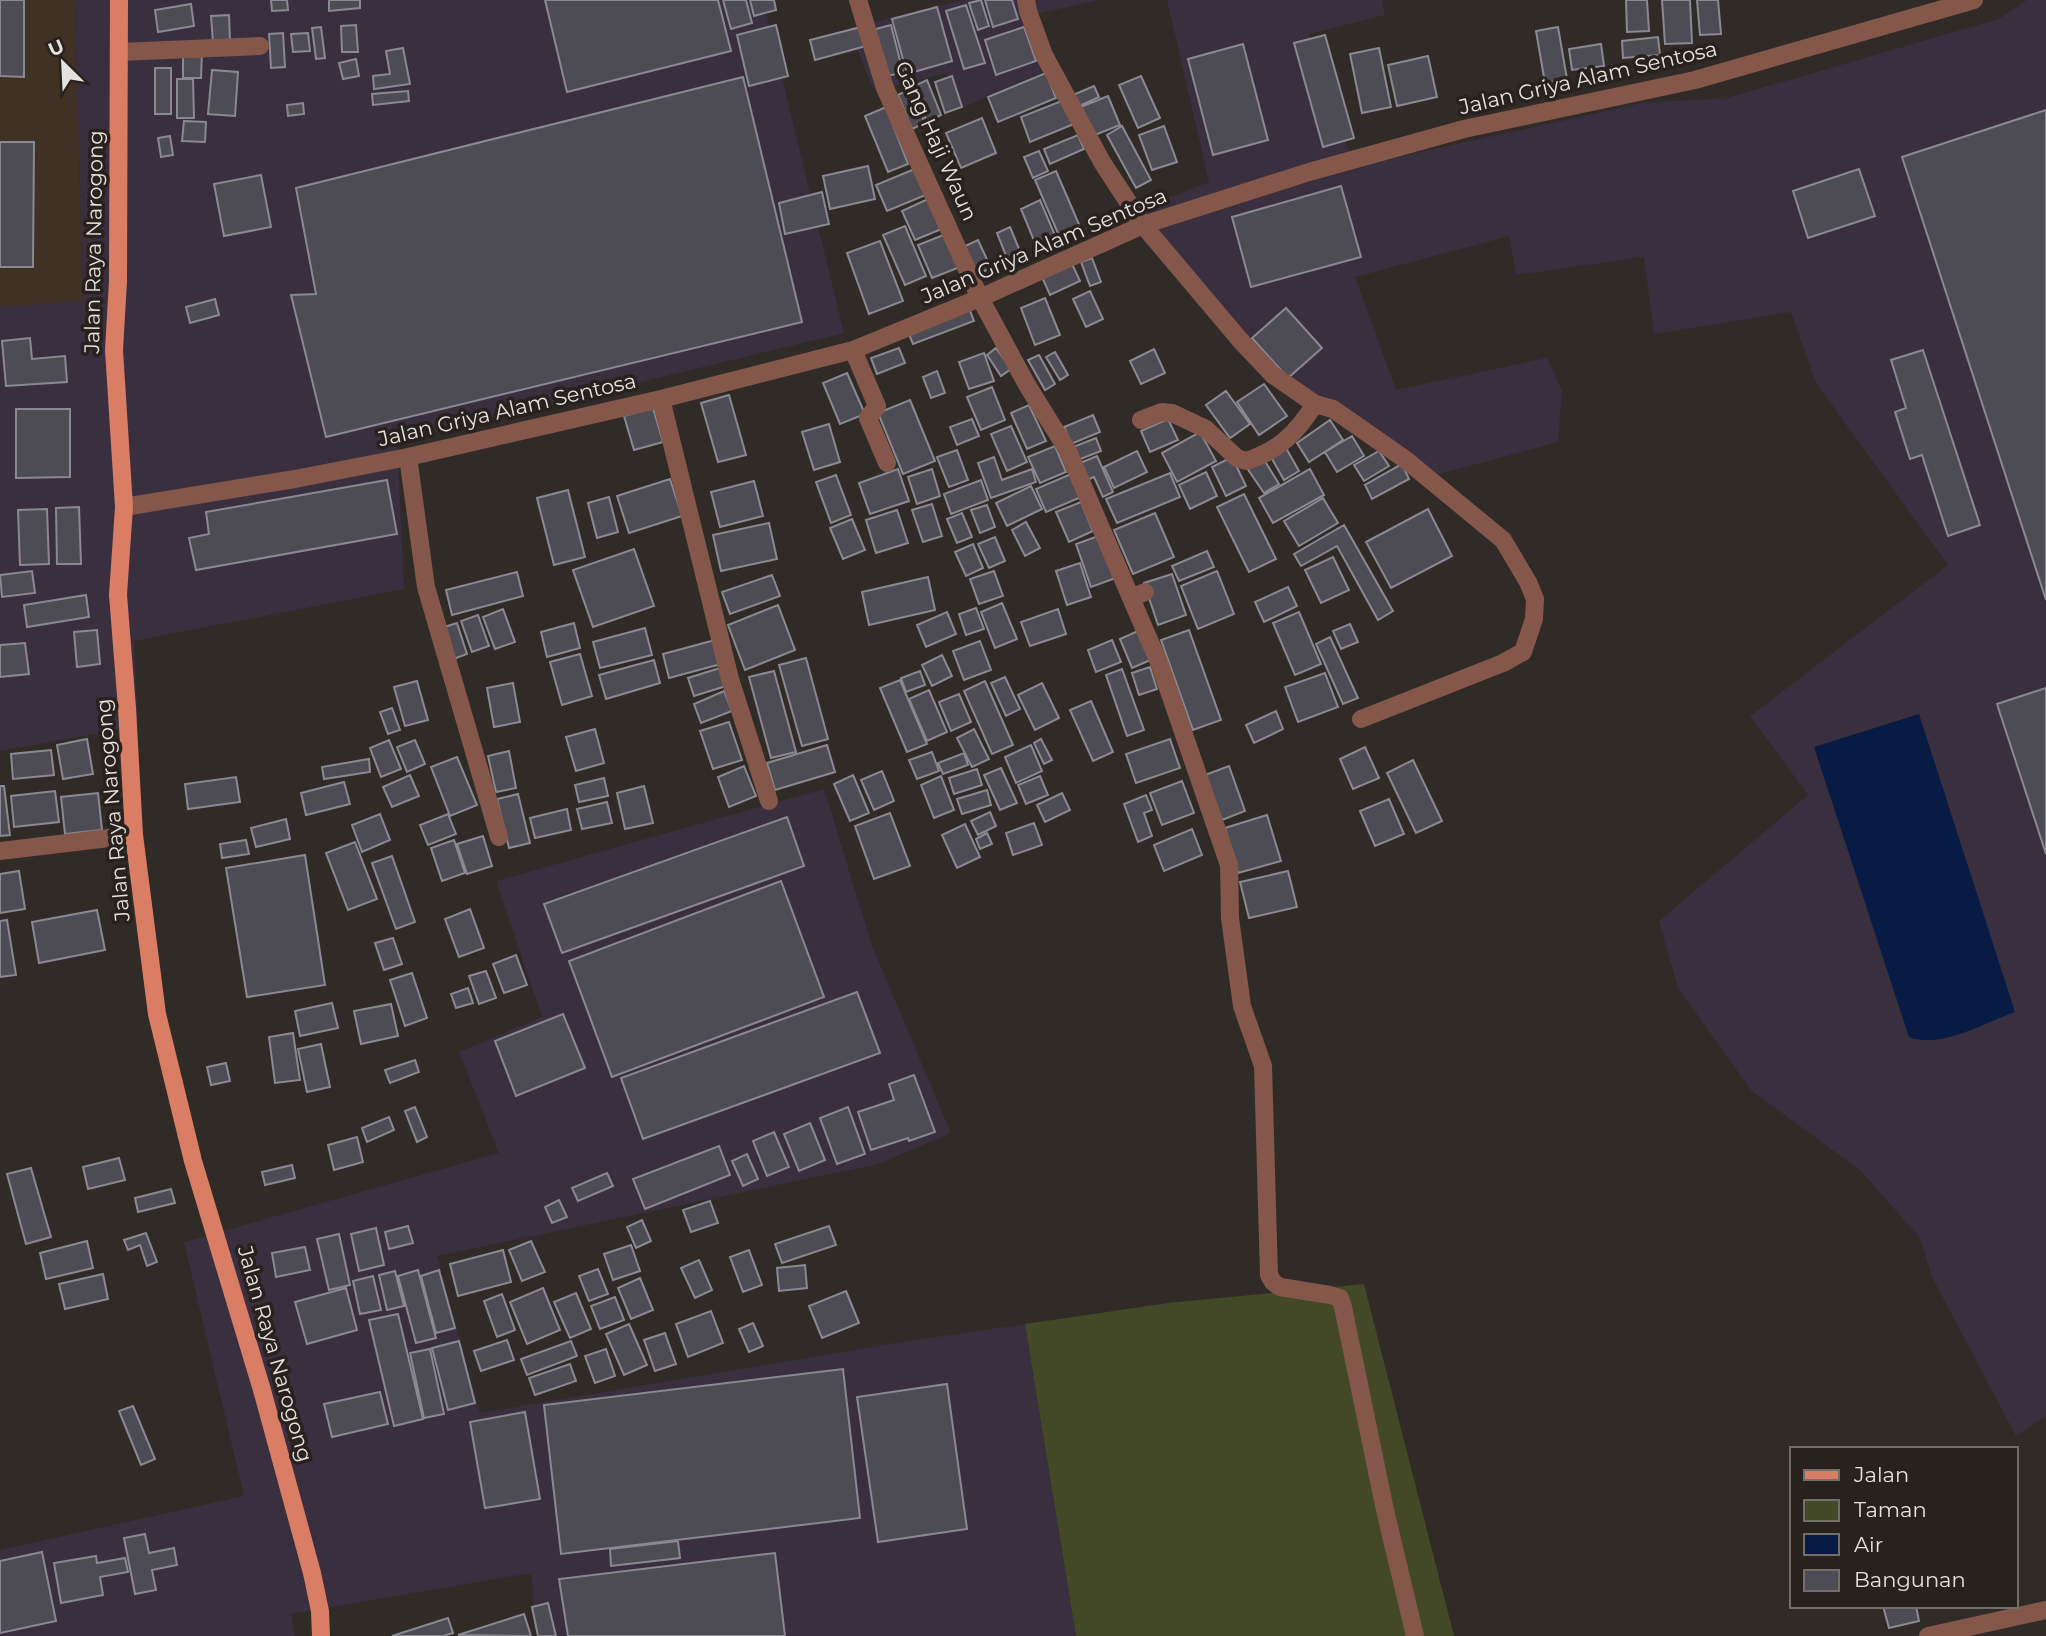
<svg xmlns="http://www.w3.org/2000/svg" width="2046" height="1636" font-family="Montserrat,sans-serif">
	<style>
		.commercial { fill: #3f3123 }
		.industrial { fill: #3a2f3f }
		.green { fill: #434826 }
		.water { fill: #081b44 }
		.building { fill: #4d4c54; stroke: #8a8891; stroke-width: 2 }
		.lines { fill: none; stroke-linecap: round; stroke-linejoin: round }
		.minor { stroke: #84574a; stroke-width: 18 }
		.major { stroke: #d97d65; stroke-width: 18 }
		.labels { text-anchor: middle; stroke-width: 7; stroke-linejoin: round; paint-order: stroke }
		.street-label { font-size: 21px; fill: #e5e1de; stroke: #28211d }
	</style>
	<rect width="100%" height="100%" fill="#312b27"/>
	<!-- commercial -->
	<path class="commercial" d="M0 0H75L83 302 0 307Z"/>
	<!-- industrial -->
	<path class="industrial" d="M75 0H763L844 333 397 441 404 589 134 641 138 726 0 751V307L83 301Z
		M963 0H1099L1022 17 1045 71 959 109 947 73 874 91 849 28Z
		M1167 0H1382L1385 15 1309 34 1354 167 1642 103 1727 98 1999 19 2027 0H2046V1416L2016 1436 1932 1277 1920 1238 1861 1171 1751 1090 1678 988 1659 921 1808 795 1750 716 1948 565 1816 383 1791 312 1654 334 1644 257 1516 275 1509 236 1355 277 1396 390 1547 358 1562 391 1558 442 1440 474 1418 473 1340 408 1267 380 1122 216 1209 182Z
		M824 789 872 946 951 1133 878 1164 437 1256 480 1413 901 1342 1025 1324 1076 1636H538L531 1573 291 1614 295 1636H0V1550L244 1496 184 1242 499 1153 459 1052 542 1017 496 881Z"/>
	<!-- green -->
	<path class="green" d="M1364 1284 1454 1636H1076L1025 1324 1168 1303Z"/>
	<!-- water -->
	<path class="water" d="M1919 714 2015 1012C1984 1023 1941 1049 1909 1037L1814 747Z"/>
	<!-- building -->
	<path class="building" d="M0 0H24V77L0 76Z
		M271 0H287L288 10 272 11Z
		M329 0H360V8L329 11Z
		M545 0H718L731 51 567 92Z
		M723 0H746L752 23 731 29Z
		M750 0H774L776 10 754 16Z
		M981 0 989 26 978 30 969 3Z
		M985 0H1012L1018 19 993 27Z
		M1626 0H1647L1649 31 1627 32Z
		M1662 0H1690L1692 43 1665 44Z
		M1697 0H1718L1721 34 1700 35Z
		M191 4 194 26 158 32 155 10Z
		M966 5 985 63 964 69 946 11Z
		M937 7 952 61 907 74 892 19Z
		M229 15 230 41 213 42 211 16Z
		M356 25 358 52H342L341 26Z
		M776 25 788 76 749 86 737 35Z
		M891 25 903 72 884 77 872 30Z
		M321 27 325 58 316 59 312 28Z
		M861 27 866 46 815 60 810 40Z
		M1024 27 1036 61 996 75 985 40Z
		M1558 27 1567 79 1545 83 1536 31Z
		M283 33 285 67 271 68 269 34Z
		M308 33 310 51 293 52 291 34Z
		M1325 35 1354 138 1323 147 1294 43Z
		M1658 37 1660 55 1623 58 1622 41Z
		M1243 44 1268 140 1213 155 1188 59Z
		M1601 44 1604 66 1572 70 1569 49Z
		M403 48 410 84 374 89 373 76 390 74 386 51Z
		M1379 48 1391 107 1362 113 1350 54Z
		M183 51H202L201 78H183Z
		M1428 56 1437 97 1397 106 1388 65Z
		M356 59 359 76 343 79 339 63Z
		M155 68H171V114H155Z
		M212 70 238 72 235 116 208 114Z
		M1046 73 1056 98 998 122 988 97Z
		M952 76 962 107 945 113 935 82Z
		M1141 76 1160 118 1138 128 1119 85Z
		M743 77 802 322 326 437 291 295 316 294 296 188Z
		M177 79H193L194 118H177Z
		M927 80 941 115 927 122 912 87Z
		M1094 86 1099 97 1073 109 1068 97Z
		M910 89 925 123 912 129 898 95Z
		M408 91 409 101 373 105 372 94Z
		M1108 96 1120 125 1090 137 1078 108Z
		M1064 100 1074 124 1030 142 1021 117Z
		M303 103 304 114 288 116 287 105Z
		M886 107 908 164 888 172 865 116Z
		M2046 110V600L1902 157Z
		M982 118 996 153 961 168 946 133Z
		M184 121 206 122 205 142 182 141Z
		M1122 126 1151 180 1136 188 1107 135Z
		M1164 126 1177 162 1152 170 1139 135Z
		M1078 135 1084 149 1050 164 1044 149Z
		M170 136 173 155 161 157 158 138Z
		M0 142H34L33 267H0Z
		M1039 151 1048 171 1033 178 1024 157Z
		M868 166 875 199 830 209 823 176Z
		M917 168 928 194 887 211 876 185Z
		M1859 169 1875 216 1808 238 1793 191Z
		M1056 171 1081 229 1060 238 1035 180Z
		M261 175 271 227 224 236 214 184Z
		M1341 186 1361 257 1251 287 1232 217Z
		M822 192 829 224 785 234 779 203Z
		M930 198 944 228 915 240 902 211Z
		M1040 200 1057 240 1037 248 1021 209Z
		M905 226 926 276 905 285 883 235Z
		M1010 227 1022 256 1008 261 997 233Z
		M946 234 960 267 932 278 918 245Z
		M978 240 991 268 976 275 963 247Z
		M880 241 903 301 869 314 847 253Z
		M1092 258 1101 282 1090 286 1081 262Z
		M1072 264 1080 281 1050 295 1042 277Z
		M1090 291 1103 319 1086 327 1073 299Z
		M1045 298 1060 335 1035 345 1021 308Z
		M215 299 219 315 190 323 186 307Z
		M969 308 974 321 913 344 908 332Z
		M1286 308 1322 348 1288 378 1252 338Z
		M30 338 32 359 65 356 67 382 6 386 2 341Z
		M899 348 905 363 877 374 871 358Z
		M996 348 1011 369 1001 376 987 355Z
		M1154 349 1165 373 1141 384 1130 361Z
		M1923 350 1980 525 1948 536 1922 455 1910 459 1895 412 1906 408 1891 360Z
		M1055 352 1068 375 1060 380 1046 357Z
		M984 353 994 381 969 389 959 362Z
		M1039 355 1055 384 1045 390 1028 360Z
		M937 371 945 393 931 398 923 377Z
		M847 373 865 414 840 424 823 383Z
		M1264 384 1287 416 1259 435 1237 402Z
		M992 387 1005 420 981 430 967 397Z
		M1226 391 1250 424 1230 438 1206 405Z
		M729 395 746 455 718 462 701 403Z
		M910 400 935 461 903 474 878 413Z
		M1029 405 1046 441 1027 449 1011 413Z
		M653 408 663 442 634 450 624 416Z
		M16 409H70V477L16 478Z
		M1093 415 1100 432 1071 444 1064 427Z
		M972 419 979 436 957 445 950 427Z
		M1168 419 1178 440 1150 452 1141 431Z
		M1330 420 1343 440 1309 462 1297 443Z
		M829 424 840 462 814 470 802 432Z
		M1011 426 1027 462 1007 471 991 434Z
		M1200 432 1216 461 1177 482 1162 453Z
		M1352 436 1364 456 1337 472 1325 452Z
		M1096 438 1101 451 1078 460 1073 447Z
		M1055 446 1066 472 1040 483 1028 457Z
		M1286 448 1299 471 1284 480 1271 457Z
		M957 450 968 480 949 487 937 457Z
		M1137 451 1147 472 1114 488 1104 467Z
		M1379 451 1389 466 1364 481 1354 465Z
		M1097 456 1113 492 1103 497 1094 477 1087 480 1080 463Z
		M994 457 1002 480 1032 469 1036 482 991 498 978 463Z
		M1232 457 1246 486 1226 496 1212 467Z
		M1263 458 1279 484 1264 493 1247 468Z
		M1402 464 1409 479 1372 499 1365 485Z
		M898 469 909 501 870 514 859 483Z
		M932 469 940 496 917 504 908 477Z
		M1310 469 1324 495 1273 523 1259 498Z
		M1206 472 1217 496 1190 509 1179 485Z
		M1170 473 1180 497 1117 523 1106 499Z
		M1071 474 1081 497 1046 512 1036 489Z
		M836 475 851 515 831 523 816 482Z
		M670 479 682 516 629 533 617 496Z
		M387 480 397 534 196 570 189 538 209 534 206 512Z
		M981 480 988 500 951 514 944 494Z
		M754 481 763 516 720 527 711 492Z
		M1031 486 1042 509 1007 526 996 503Z
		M568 490 585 557 554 565 537 498Z
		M1244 494 1276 559 1249 572 1217 507Z
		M609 497 618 532 597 538 588 503Z
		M1323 498 1338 523 1299 546 1284 521Z
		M1081 502 1093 531 1069 542 1056 512Z
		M932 504 942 536 923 542 912 510Z
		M987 505 995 527 980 533 971 510Z
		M79 507 81 564H57L56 508Z
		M47 509 49 564 20 565 18 510Z
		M1428 509 1452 556 1391 588 1366 542Z
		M897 510 908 543 876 553 866 520Z
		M962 513 972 537 957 543 947 519Z
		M1155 513 1174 557 1133 574 1114 530Z
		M852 519 865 550 843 559 830 528Z
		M1026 522 1040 548 1025 556 1012 530Z
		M769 523 777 559 721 571 713 535Z
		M1344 525 1393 611 1378 620 1337 546 1301 566 1294 554Z
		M1101 535 1116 578 1091 587 1076 544Z
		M995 537 1005 561 989 568 978 544Z
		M973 544 983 568 966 576 955 552Z
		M634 549 654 606 593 627 573 570Z
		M1207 551 1214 567 1179 581 1172 566Z
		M1333 557 1349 590 1321 603 1305 570Z
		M1080 563 1091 597 1067 605 1056 571Z
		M32 571 35 593 2 597 0 575Z
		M994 571 1003 596 979 604 970 579Z
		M1217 571 1234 614 1198 629 1181 586Z
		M517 572 523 596 452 615 446 590Z
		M1172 574 1186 615 1158 625 1144 583Z
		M772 575 780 596 730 614 722 592Z
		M928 577 935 610 869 625 862 592Z
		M1288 587 1297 606 1264 622 1255 602Z
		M86 595 89 617 27 627 24 605Z
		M1002 603 1017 639 995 648 981 612Z
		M778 605 795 650 745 670 728 625Z
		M976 608 984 629 966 635 959 614Z
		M503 609 515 642 495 649 483 617Z
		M1058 609 1066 634 1030 646 1021 622Z
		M947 612 956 634 926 647 917 625Z
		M1299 612 1321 664 1295 675 1273 623Z
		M478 615 489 646 472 652 461 621Z
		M457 623 467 654 451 660 441 628Z
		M574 623 580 648 547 657 541 632Z
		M1350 624 1358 642 1341 649 1333 631Z
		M645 628 652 655 600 668 593 642Z
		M97 630 100 664 77 667 74 632Z
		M1140 630 1153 659 1132 668 1120 639Z
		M1189 630 1221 720 1193 730 1161 640Z
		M1330 637 1358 698 1343 704 1316 644Z
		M715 640 721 664 669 678 663 654Z
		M1112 640 1121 662 1096 672 1088 650Z
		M980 641 991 670 964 680 953 651Z
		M25 643 29 674 0 677V645Z
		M580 654 592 696 562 705 550 662Z
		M942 655 952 676 932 686 922 665Z
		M806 658 828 739 802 746 779 665Z
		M654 660 660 683 606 699 599 675Z
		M1150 667 1157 689 1139 695 1132 673Z
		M720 668 726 686 694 696 688 678Z
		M1122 669 1144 730 1127 736 1106 675Z
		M774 671 796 752 771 758 749 677Z
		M920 671 925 685 906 692 901 678Z
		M1325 673 1338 707 1298 722 1285 687Z
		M1005 677 1020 709 1006 716 991 683Z
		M900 680 927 744 907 752 880 688Z
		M417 681 428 720 405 726 394 687Z
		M985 681 1013 745 992 754 964 691Z
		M513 683 520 722 494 727 487 688Z
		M1042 683 1059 718 1035 730 1018 695Z
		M2046 688V854L1997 704Z
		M929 690 947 732 927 741 909 699Z
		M724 691 732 711 701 723 694 704Z
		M959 694 971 722 951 731 939 702Z
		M1091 701 1113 752 1093 761 1070 710Z
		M392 708 400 730 388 734 380 712Z
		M1276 711 1283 729 1254 743 1246 725Z
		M729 722 742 760 713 769 700 731Z
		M595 729 604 763 576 771 566 737Z
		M974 729 989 759 972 767 957 738Z
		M87 739 93 774 63 779 57 745Z
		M1041 739 1052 760 1044 764 1034 743Z
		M1170 739 1180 768 1136 783 1126 754Z
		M389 740 401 769 381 777 370 748Z
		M415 740 425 764 407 772 397 747Z
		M827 745 835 772 775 790 767 763Z
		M1031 745 1042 771 1016 783 1005 757Z
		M1365 747 1379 778 1353 789 1340 759Z
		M51 750 54 775 13 779 11 754Z
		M509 751 516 788 496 792 488 756Z
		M932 752 939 771 917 779 909 760Z
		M964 753 968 765 943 774 938 763Z
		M457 757 477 805 450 816 431 767Z
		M369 759 370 772 324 779 322 767Z
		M1413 760 1442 821 1416 833 1387 773Z
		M744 766 756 796 729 807 718 777Z
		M1229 766 1245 811 1222 820 1205 775Z
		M1001 768 1017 803 1000 810 984 775Z
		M977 769 982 785 954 794 949 778Z
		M882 771 894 801 874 810 861 780Z
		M410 775 419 796 392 807 383 787Z
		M853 775 869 813 850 821 834 784Z
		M941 776 954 810 934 818 921 785Z
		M1040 776 1048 795 1026 804 1018 785Z
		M236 777 240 802 188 809 185 784Z
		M604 778 608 796 579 802 575 785Z
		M1182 781 1194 813 1162 825 1150 793Z
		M344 782 350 804 306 815 301 793Z
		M0 786H4L10 835 0 836Z
		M644 786 653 823 625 829 617 793Z
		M987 790 991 805 962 814 957 799Z
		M55 791 59 822 14 827 11 796Z
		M98 793 102 830 65 834 61 797Z
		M1062 793 1070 810 1045 822 1037 805Z
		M518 794 530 843 509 848 497 799Z
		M1146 795 1152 810 1144 813 1152 836 1138 842 1124 804Z
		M1389 799 1404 834 1375 846 1360 811Z
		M607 802 612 823 582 829 577 809Z
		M567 809 571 830 535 838 530 818Z
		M990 812 996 826 978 835 971 821Z
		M890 813 910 866 874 879 855 826Z
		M380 814 390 840 362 852 352 825Z
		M448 814 456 834 428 845 420 825Z
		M1267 815 1281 861 1238 873 1225 828Z
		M787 817 804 866 562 953 544 904Z
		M286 819 290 839 256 847 251 828Z
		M1034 823 1042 845 1013 855 1006 833Z
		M965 824 980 857 957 868 942 835Z
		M1192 829 1202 855 1164 871 1154 845Z
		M987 833 992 844 980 849 976 839Z
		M483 836 492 866 467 874 457 844Z
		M246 840 249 854 222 858 220 844Z
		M454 840 465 873 442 881 431 848Z
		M355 842 377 899 348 910 326 853Z
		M305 855 325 985 247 997 226 868Z
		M392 856 415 922 396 929 372 863Z
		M19 871 25 909 0 913V874Z
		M1288 871 1297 907 1249 918 1240 882Z
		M781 881 824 997 612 1077 569 961Z
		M470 909 484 948 459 957 445 919Z
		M97 910 105 950 39 963 32 922Z
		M7 920 16 975 0 977V921Z
		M393 938 402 964 384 970 375 943Z
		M516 955 527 985 504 993 493 964Z
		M486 971 496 998 479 1004 469 976Z
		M412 973 427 1018 405 1026 390 980Z
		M468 988 473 1003 456 1008 451 994Z
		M857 992 880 1053 643 1139 621 1078Z
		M332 1003 338 1028 300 1036 295 1011Z
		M391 1004 398 1036 361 1044 354 1011Z
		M563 1014 585 1068 516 1096 495 1041Z
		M293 1033 300 1080 275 1083 269 1037Z
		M321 1044 330 1087 307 1092 298 1049Z
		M415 1060 419 1072 390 1083 385 1070Z
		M226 1063 230 1081 211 1085 207 1067Z
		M914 1075 935 1132 909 1141 908 1138 871 1150 858 1112 894 1100 889 1084Z
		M415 1107 427 1137 417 1142 405 1111Z
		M848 1107 865 1154 837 1164 820 1118Z
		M389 1117 394 1130 367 1142 362 1128Z
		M810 1123 825 1160 799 1171 784 1134Z
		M774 1132 789 1167 767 1176 753 1141Z
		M357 1137 363 1162 334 1170 328 1145Z
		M719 1146 730 1175 645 1209 633 1179Z
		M747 1154 758 1179 743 1186 732 1161Z
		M119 1158 125 1180 88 1189 83 1167Z
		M292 1165 295 1178 265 1185 262 1172Z
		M31 1168 51 1237 26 1244 7 1174Z
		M607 1173 613 1186 578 1201 572 1188Z
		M171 1189 175 1203 138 1212 135 1198Z
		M559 1200 567 1217 552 1223 545 1207Z
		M710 1201 718 1223 691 1232 683 1210Z
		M642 1220 651 1241 636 1248 627 1227Z
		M408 1226 413 1243 389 1249 385 1232Z
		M829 1226 836 1245 782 1263 775 1244Z
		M376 1228 384 1265 359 1271 351 1234Z
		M146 1233 157 1262 147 1266 140 1245 128 1250 124 1240Z
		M339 1234 350 1285 329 1290 317 1239Z
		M87 1241 93 1268 46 1279 40 1253Z
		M531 1241 545 1272 522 1281 509 1250Z
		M631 1245 640 1271 613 1280 604 1254Z
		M305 1247 310 1270 276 1277 272 1253Z
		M503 1250 511 1282 458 1296 450 1264Z
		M749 1250 762 1285 743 1292 730 1257Z
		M699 1260 712 1290 695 1298 681 1268Z
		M805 1265 807 1288 779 1291 777 1268Z
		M598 1269 608 1294 589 1301 579 1276Z
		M418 1270 436 1338 416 1343 398 1276Z
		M439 1270 455 1328 436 1333 421 1276Z
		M395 1271 404 1306 387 1310 379 1275Z
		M103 1274 108 1299 65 1309 59 1284Z
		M373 1276 381 1310 360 1314 353 1281Z
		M640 1278 653 1310 631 1319 618 1288Z
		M346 1288 357 1330 307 1344 295 1302Z
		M543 1288 560 1330 527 1344 510 1302Z
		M846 1291 859 1323 822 1338 809 1306Z
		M576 1293 591 1329 570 1338 554 1302Z
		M502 1294 515 1330 497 1337 484 1301Z
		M615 1297 624 1320 600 1329 591 1306Z
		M711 1311 723 1343 688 1357 676 1324Z
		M398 1314 423 1419 394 1426 369 1320Z
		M753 1323 763 1346 749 1352 739 1329Z
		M629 1324 647 1365 624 1375 606 1334Z
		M665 1333 676 1364 655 1371 644 1340Z
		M507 1340 514 1360 481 1371 474 1351Z
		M459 1341 475 1403 448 1410 432 1348Z
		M571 1341 577 1356 527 1375 521 1359Z
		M430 1349 444 1414 424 1418 410 1353Z
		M606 1349 615 1376 595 1383 585 1356Z
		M570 1364 576 1381 535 1395 529 1378Z
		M843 1369 860 1518 561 1554 544 1405Z
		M947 1384 967 1529 878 1542 857 1397Z
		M380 1392 388 1424 332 1437 324 1404Z
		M133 1406 155 1459 141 1465 119 1411Z
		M525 1412 540 1499 485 1508 470 1422Z
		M145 1534 149 1553 174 1548 177 1565 152 1570 156 1590 135 1594 124 1538Z
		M678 1541 680 1558 611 1566 610 1549Z
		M42 1552 56 1621 0 1633V1561Z
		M775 1553 785 1636H568L559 1579Z
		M96 1556 97 1563 125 1558 128 1572 100 1577 103 1595 61 1603 54 1563Z
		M548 1603 556 1636H538L532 1607Z
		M1883 1606H1916L1919 1621 1889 1628Z
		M524 1614 531 1636 458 1635Z
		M448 1618 453 1633 443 1636H392Z"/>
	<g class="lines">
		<!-- minor -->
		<path class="minor" d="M858 0 885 88 980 298 1027 385 1068 451 1131 598
			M1026 0 1028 11 1044 55 1102 162 1143 225 1240 340 1273 375 1315 404 1333 409 1406 460 1503 540 1528 582 1535 599 1534 619 1523 652 1503 663 1361 719
			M119 52 260 46
			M853 350 877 406 868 418 887 463
			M661 399 730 679 769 801
			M1141 420 1162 412 1172 413 1206 429 1237 458 1246 461C1279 451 1297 432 1315 404
			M408 457 426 587 499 837
			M124 507 295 479 408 457 661 399 853 350 980 298 1143 225 1309 172 1464 129 1695 80 1974 0
			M1145 592 1131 598 1160 665 1229 865 1230 918 1242 1006 1263 1066 1269 1275 1273 1282 1280 1287 1330 1295 1340 1298 1343 1307 1385 1510 1415 1636
			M0 851 134 835
			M1928 1636 2046 1610"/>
		<!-- major -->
		<path class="major" d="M119 0 118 281 114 350 124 507 118 595 127 708 134 835 157 1014 193 1161 262 1390 312 1573 320 1611 321 1636"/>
	</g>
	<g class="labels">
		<!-- street labels -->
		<g class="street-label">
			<text transform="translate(1588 78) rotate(-13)" y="7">Jalan Griya Alam Sentosa</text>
			<text transform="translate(936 141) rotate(66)" y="7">Gang Haji Waun</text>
			<text transform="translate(94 242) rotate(-89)" y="7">Jalan Raya Narogong</text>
			<text transform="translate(1044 246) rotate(-23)" y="7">Jalan Griya Alam Sentosa</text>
			<text transform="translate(507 410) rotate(-13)" y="7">Jalan Griya Alam Sentosa</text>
			<text transform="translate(113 810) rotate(-95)" y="7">Jalan Raya Narogong</text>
			<text transform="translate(275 1354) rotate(74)" y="7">Jalan Raya Narogong</text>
		</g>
	</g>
	<!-- legend -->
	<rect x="1790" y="1447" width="228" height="161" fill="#28211d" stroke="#746e6a" stroke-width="2"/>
	<rect x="1804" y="1470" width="35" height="10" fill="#d97d65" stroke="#746e6a" stroke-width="2"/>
	<text x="1854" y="1482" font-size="21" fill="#e5e1de">Jalan</text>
	<rect x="1804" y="1500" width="35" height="21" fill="#434826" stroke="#746e6a" stroke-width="2"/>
	<text x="1854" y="1517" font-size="21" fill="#e5e1de">Taman</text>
	<rect x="1804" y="1534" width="35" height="21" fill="#081b44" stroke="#746e6a" stroke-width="2"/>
	<text x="1854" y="1552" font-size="21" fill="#e5e1de">Air</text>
	<rect x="1804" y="1570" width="35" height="21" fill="#4d4c54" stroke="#746e6a" stroke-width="2"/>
	<text x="1854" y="1587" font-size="21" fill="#e5e1de">Bangunan</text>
	<!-- north arrow -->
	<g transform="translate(63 63) rotate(336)" stroke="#28211d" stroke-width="5" paint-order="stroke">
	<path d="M0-5L12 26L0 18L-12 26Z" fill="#e5e1de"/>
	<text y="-10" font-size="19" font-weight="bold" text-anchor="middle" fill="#e5e1de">U</text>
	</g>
</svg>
